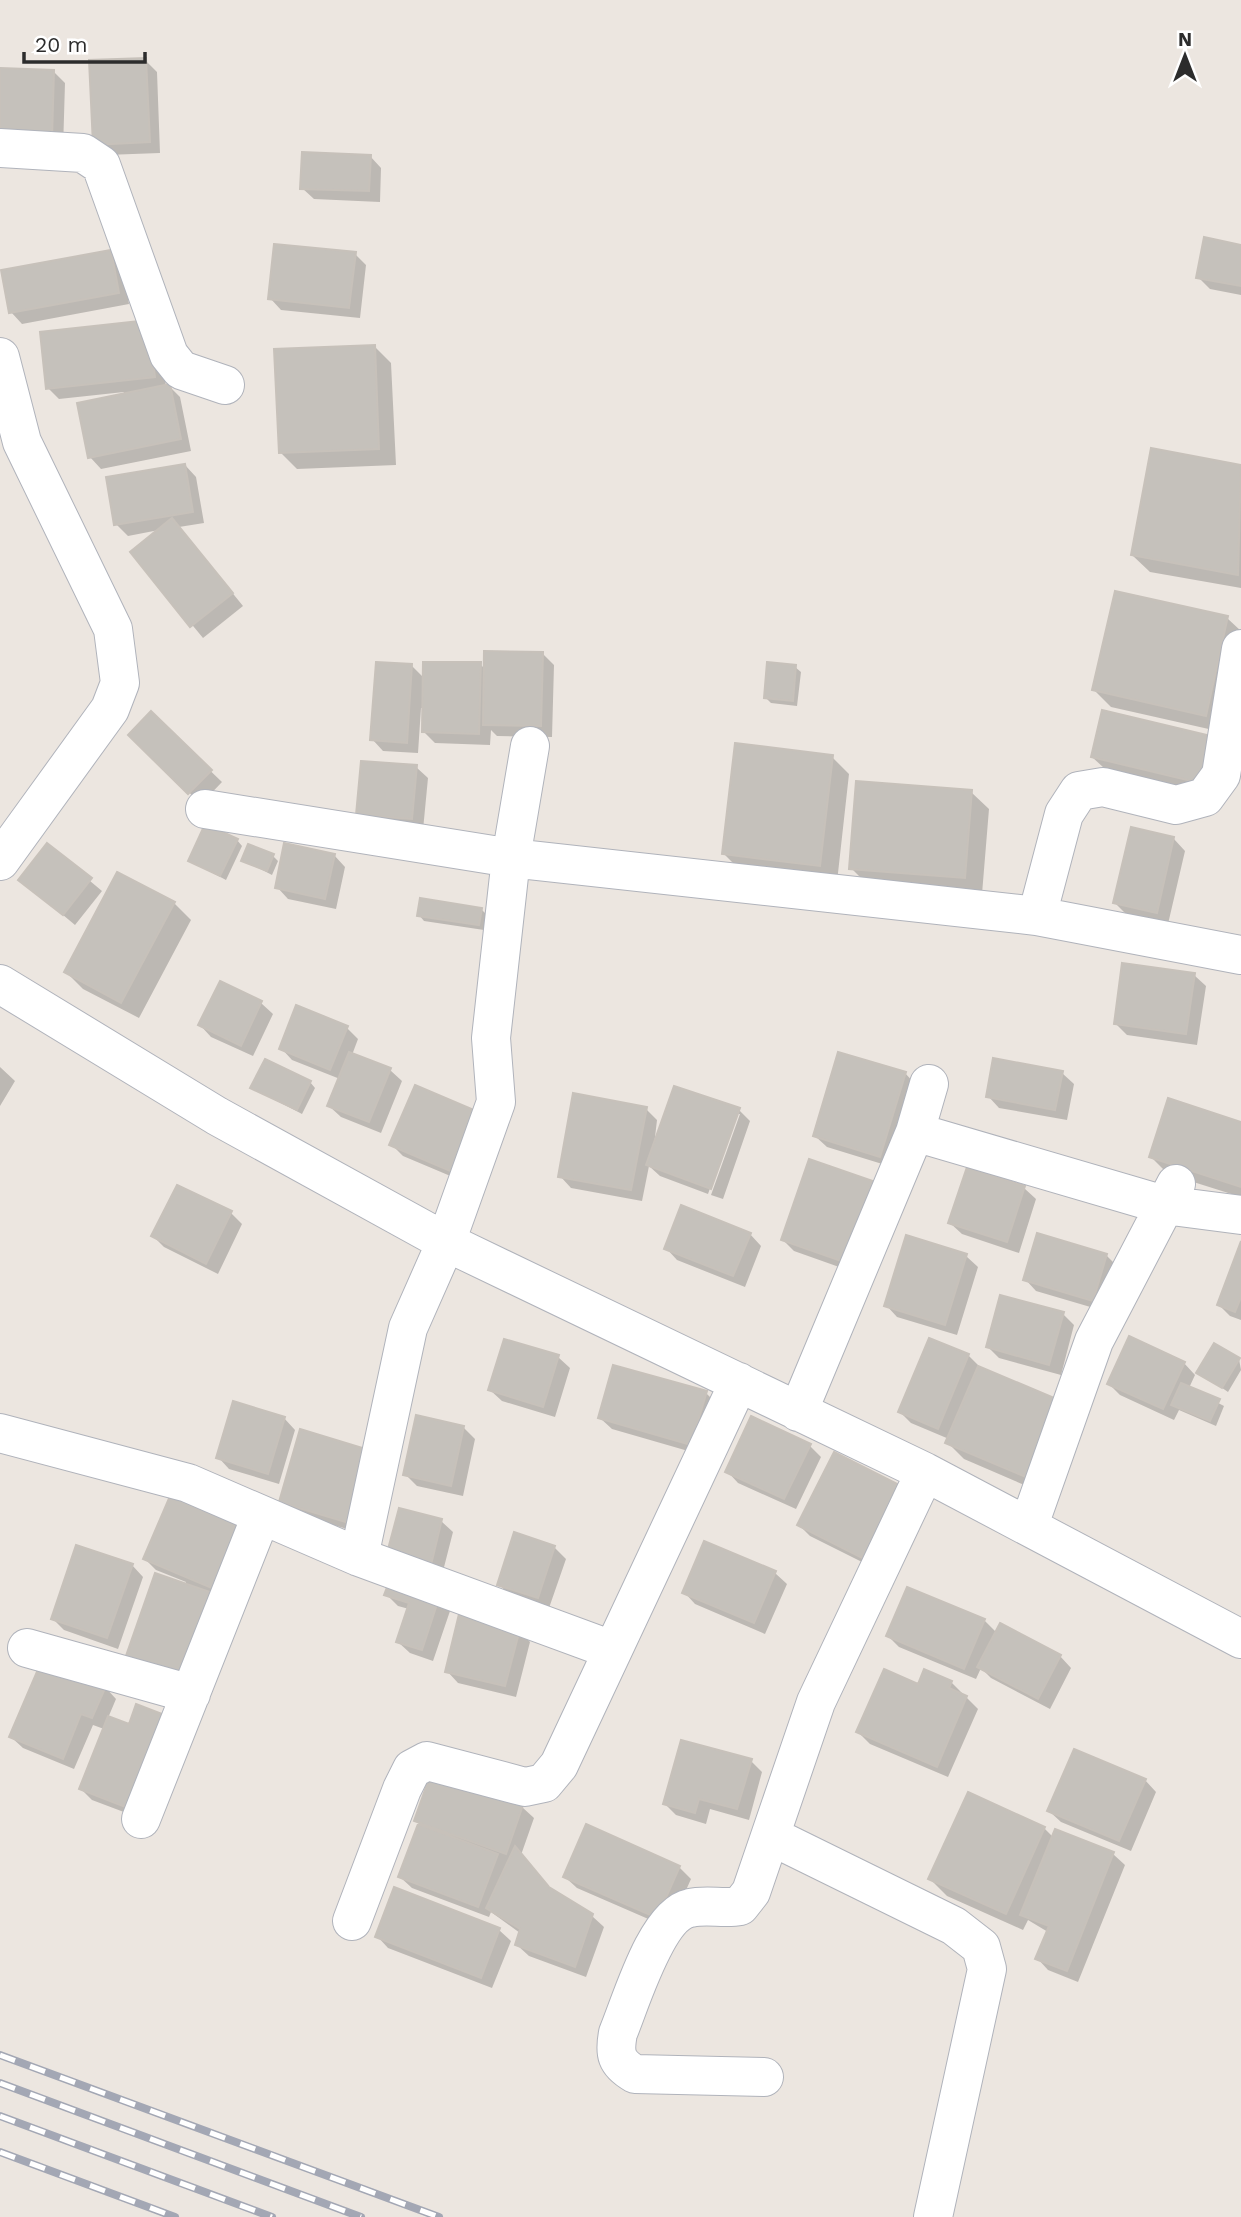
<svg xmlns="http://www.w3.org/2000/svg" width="1241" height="2217" font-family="'Work Sans',sans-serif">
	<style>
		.shadow { fill: #0003 }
		.building { fill: #c5c1bb; stroke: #c7c1ba; stroke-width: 2 }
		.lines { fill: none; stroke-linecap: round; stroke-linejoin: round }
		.minor-casing { stroke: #b0b3bb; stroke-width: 40 }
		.minor { stroke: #fff; stroke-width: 38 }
		.rail-casing { stroke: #a3a7b4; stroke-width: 8 }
		.rail { stroke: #fff; stroke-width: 5; stroke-dasharray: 16; stroke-linecap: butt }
	</style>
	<rect width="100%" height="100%" fill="#ece6e0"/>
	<!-- shadow -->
	<path class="shadow" d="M145 60 157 72 160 153 106 155 95 144Z
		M0 70 53 71 65 83 63 150Z
		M370 156 381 168 380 202 314 199 302 188Z
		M1241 246V295L1210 289 1198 277Z
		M110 252 122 264 129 304 22 324 11 312Z
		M355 254 366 265 360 318 281 310 270 298Z
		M159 334 166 387 169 386 180 397 191 451 101 469 90 457 124 392 59 399 48 388Z
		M374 346 391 363 396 465 297 469 280 452Z
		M1152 450 1241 466V588L1150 572 1132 555Z
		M185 465 196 477 204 523 179 527 243 606 203 638 132 552 159 530 128 536 116 524Z
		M1227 618 1241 631 1222 732 1111 707 1094 690Z
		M543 654 554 665 552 737 497 736 491 730 490 745 435 743 424 732V708H421L418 753 383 751 372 739 412 666 425 679 480 664 486 670Z
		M795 667 801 672 797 706 771 703 766 698Z
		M151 714 222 782 201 804 130 735Z
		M1210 737 1211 794 1104 768 1092 757Z
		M832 757 849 774 837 882 741 871 724 854Z
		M416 767 428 778 423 830 358 814Z
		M971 792 989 809 982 894 868 885 851 868Z
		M1133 830 1174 839 1185 851 1168 924 1126 914 1115 903Z
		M237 840 242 846 226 880 190 861Z
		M47 845 102 891 75 925 20 879Z
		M334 855 345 867 336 909 288 899 277 887Z
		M273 856 278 861 272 875 243 860Z
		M174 903 191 920 139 1018 83 989 66 972Z
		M481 909 487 915 484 930 424 921 419 915Z
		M1194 975 1206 986 1197 1045 1127 1035 1116 1024Z
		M220 983 261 1003 273 1014 253 1056 211 1037 200 1025Z
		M347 1028 358 1039 352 1055 390 1070 402 1081 381 1133 341 1117 329 1106 340 1079 292 1060 281 1048Z
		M0 1067 15 1081 0 1106Z
		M905 1073 916 1085 892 1167 827 1147 815 1136Z
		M1062 1073 1074 1084 1067 1120 999 1108 988 1096Z
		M310 1082 315 1088 302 1114 252 1088Z
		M646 1109 657 1120 654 1146 739 1110 750 1121 723 1199 711 1195 740 1114H736L708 1194 660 1176 649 1166 642 1201 571 1188 560 1176Z
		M1241 1124V1197L1168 1174 1151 1157Z
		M491 1126 467 1183 403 1156 391 1144Z
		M872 1182 883 1194 856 1273 794 1251 783 1240Z
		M1024 1188 1036 1199 1019 1253 962 1234 950 1223Z
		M231 1213 242 1224 218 1274 164 1247 153 1236Z
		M750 1234 761 1246 745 1287 677 1260 666 1248Z
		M1038 1235 1107 1256 1118 1267 1104 1311 1036 1291 1025 1279Z
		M1241 1246V1320L1230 1316 1219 1305Z
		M966 1256 978 1267 957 1335 897 1317 886 1305Z
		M1063 1314 1074 1325 1061 1375 999 1358 988 1347Z
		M968 1355 980 1367 1043 1493 964 1459 947 1442 949 1439 911 1423 900 1412Z
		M558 1357 570 1368 555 1417 502 1401 490 1390Z
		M1239 1359 1241 1370 1228 1392 1199 1372Z
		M1184 1363 1195 1375 1189 1388 1224 1406 1216 1426 1179 1410 1174 1420 1120 1395 1109 1384Z
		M706 1393 717 1404 702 1455 612 1429 600 1418Z
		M284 1418 295 1430 279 1484 229 1469 218 1457Z
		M464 1428 475 1439 463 1496 417 1486 405 1474Z
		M302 1432 361 1533 292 1513 280 1501Z
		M810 1446 821 1457 796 1509 738 1483 727 1471Z
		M835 1455 882 1572 810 1536 799 1525Z
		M174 1491 226 1599 185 1585 186 1582 156 1570 145 1559Z
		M441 1521 453 1532 442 1575 389 1553Z
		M554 1547 566 1559 549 1608 510 1596 499 1584Z
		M132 1565 143 1577 118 1649 64 1630 53 1619Z
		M775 1573 787 1584 765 1634 695 1604 684 1592Z
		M386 1594 438 1600 450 1611 433 1661 410 1653 398 1642 409 1609 398 1606Z
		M984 1620 997 1633 1060 1656 1071 1668 1050 1709 991 1678 981 1668 976 1679 899 1647 888 1636Z
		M519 1630 530 1642 516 1697 458 1683 447 1671Z
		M951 1682 978 1709 948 1777 870 1744 858 1732 919 1686Z
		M105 1687 116 1699 108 1718 145 1820 92 1800 81 1789 104 1729 93 1725 74 1769 23 1748 11 1737Z
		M751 1761 762 1772 749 1820 710 1809 706 1824 676 1815 665 1804Z
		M432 1776 522 1807 534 1818 521 1855 552 1891 592 1916 604 1927 586 1977 529 1956 517 1945 520 1933 491 1912 489 1917 412 1888 400 1877 420 1825 416 1821Z
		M1145 1780 1156 1792 1131 1851 1061 1822 1049 1811Z
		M969 1794 1044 1828 1054 1838 1056 1831 1113 1854 1125 1865 1078 1982 1048 1970 1037 1958 1048 1932 1028 1920 1023 1930 947 1896 930 1879Z
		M679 1867 691 1879 669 1928 577 1888 565 1877Z
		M499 1930 511 1941 492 1988 388 1948 377 1936Z"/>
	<!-- building -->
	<path class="building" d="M146 58 150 142 93 145 89 60Z
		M0 68 54 70 52 139 0 138Z
		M302 152 371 155 369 191 300 189Z
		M1204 237 1241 245V286L1196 278Z
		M274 244 356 252 349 308 268 299Z
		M111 250 119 293 9 313 1 270Z
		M148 320 155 377 46 389 40 332Z
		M375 345 379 449 279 453 274 349Z
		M170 384 181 439 88 458 77 403Z
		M1151 448 1241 465 1238 575 1131 555Z
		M185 464 193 512 114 525 106 477Z
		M172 518 233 593 190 627 130 552Z
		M1115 591 1228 616 1206 716 1092 690Z
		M484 651 543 652 541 726 483 725Z
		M376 662 412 664 407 743 370 740Z
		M423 662H481L479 734 422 732Z
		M767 662 796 665 793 701 764 698Z
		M1102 710 1211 736 1200 783 1091 757Z
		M151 711 212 770 188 794 128 735Z
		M735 743 833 755 820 866 722 854Z
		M361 761 417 765 412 819 356 815Z
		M856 781 972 790 965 878 849 869Z
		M205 824 238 839 220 876 188 861Z
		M1131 827 1174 837 1157 913 1113 903Z
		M47 843 92 878 63 915 18 880Z
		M284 843 335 854 325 899 275 888Z
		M248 844 274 854 267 871 241 861Z
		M117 872 175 902 121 1003 64 972Z
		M420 898 482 908 479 925 417 916Z
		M1122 963 1195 973 1186 1034 1114 1024Z
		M220 981 262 1001 241 1046 198 1025Z
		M296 1005 348 1026 330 1070 279 1049Z
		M349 1052 391 1068 369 1122 327 1106Z
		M838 1052 906 1072 880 1157 813 1136Z
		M993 1058 1063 1071 1055 1110 986 1097Z
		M265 1059 311 1081 297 1110 250 1088Z
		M415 1085 481 1113 455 1173 389 1145Z
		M674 1086 740 1108 711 1189 646 1165Z
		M573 1093 647 1107 631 1190 558 1177Z
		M1168 1098 1241 1122V1187L1149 1157Z
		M809 1159 873 1181 844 1262 781 1240Z
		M967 1167 1025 1186 1007 1242 948 1223Z
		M177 1185 232 1211 206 1264 151 1236Z
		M681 1205 751 1233 733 1276 664 1249Z
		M1037 1233 1107 1254 1093 1301 1023 1280Z
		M906 1235 967 1254 945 1325 884 1306Z
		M1241 1241V1297L1235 1312 1217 1305Z
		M1000 1295 1064 1312 1049 1365 986 1347Z
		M1129 1336 1185 1362 1163 1409 1107 1384Z
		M929 1338 969 1354 938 1429 898 1412Z
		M504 1339 559 1355 543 1407 488 1390Z
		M1214 1343 1240 1358 1222 1388 1196 1373Z
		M613 1365 707 1391 691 1445 598 1418Z
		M978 1366 1059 1400 1026 1477 945 1443Z
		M1181 1383 1220 1399 1210 1421 1171 1405Z
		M233 1401 285 1417 268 1474 216 1458Z
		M416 1415 464 1426 451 1486 403 1475Z
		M751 1416 811 1444 784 1499 725 1472Z
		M300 1429 372 1451 349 1523 279 1502Z
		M834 1452 907 1489 870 1562 797 1525Z
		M173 1489 244 1519 214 1589 143 1559Z
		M399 1508 442 1519 431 1565 387 1553Z
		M514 1532 555 1546 538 1598 497 1585Z
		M704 1541 776 1571 754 1623 682 1593Z
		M76 1545 133 1564 107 1638 51 1619Z
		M155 1573 213 1593 184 1676 126 1656Z
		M389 1582 439 1598 422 1650 396 1642 409 1603 384 1595Z
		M907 1587 985 1619 964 1669 886 1636Z
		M459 1614 520 1629 505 1686 445 1672Z
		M1000 1623 1061 1655 1038 1699 977 1667Z
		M42 1660 106 1686 92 1718 81 1714 63 1759 9 1737Z
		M884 1669 918 1684 924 1669 952 1681 949 1688 967 1696 937 1767 856 1732Z
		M136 1704 170 1717 133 1810 79 1789 108 1716 129 1724Z
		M681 1740 752 1759 737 1809 699 1799 695 1813 663 1804Z
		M1074 1749 1146 1779 1119 1841 1047 1811Z
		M431 1773 523 1805 506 1854 414 1821Z
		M968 1792 1045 1827 1006 1914 928 1879Z
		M418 1824 498 1854 478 1907 398 1877Z
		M586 1824 680 1866 657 1918 563 1877Z
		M1055 1829 1114 1852 1067 1971 1035 1959 1049 1926 1020 1915Z
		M515 1846 549 1887 593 1914 575 1967 515 1945 520 1929 486 1908Z
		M394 1887 500 1928 481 1978 375 1937Z"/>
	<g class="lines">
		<defs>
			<path id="minor" d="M0 148 83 153 101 165 169 355 181 370 225 385
				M0 357 22 442 113 629 120 683 110 709 0 861
				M205 809 511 858 1037 916 1241 955
				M1037 916 1064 814 1079 791 1103 787 1176 805 1205 797 1221 775 1241 649
				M0 984 217 1116 446 1242 925 1472 1241 1639
				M915 1132 1164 1205 1241 1215
				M798 1412 915 1132 929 1084
				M0 1433 188 1483 359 1557 612 1650
				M1029 1525 1094 1341 1176 1184
				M359 1557 408 1328 446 1242 496 1102 491 1038 511 858 530 746
				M27 1648 191 1694
				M141 1819 261 1516
				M771 1836 954 1926 981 1947 987 1969 933 2217
				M352 1921 402 1789 412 1769 427 1761 525 1787 544 1783 559 1765 739 1382
				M764 2077 635 2074C616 2063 614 2054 618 2033 631 2002 656 1915 690 1908 706 1904 724 1909 740 1906L751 1892 816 1702 925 1472"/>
		</defs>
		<!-- minor casing -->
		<use href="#minor" class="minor-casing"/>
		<!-- minor -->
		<use href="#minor" class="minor"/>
		<defs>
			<path id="rail" d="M0 2055 439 2217
				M0 2083 361 2217
				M0 2116 272 2217
				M0 2152 175 2217"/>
		</defs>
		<!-- rail casing -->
		<use href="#rail" class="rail-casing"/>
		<!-- rail -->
		<use href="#rail" class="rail"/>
	</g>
	<!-- north arrow -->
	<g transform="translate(1185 56)" stroke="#ffffff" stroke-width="5" paint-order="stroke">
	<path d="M0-5L12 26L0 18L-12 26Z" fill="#2c2c2c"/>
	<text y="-10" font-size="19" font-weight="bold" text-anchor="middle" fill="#2c2c2c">N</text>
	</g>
	<!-- scale -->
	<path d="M24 52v10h121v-10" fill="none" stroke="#2c2c2c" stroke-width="3.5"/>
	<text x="35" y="52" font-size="21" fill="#2c2c2c" stroke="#ffffff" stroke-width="5" paint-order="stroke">20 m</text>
</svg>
